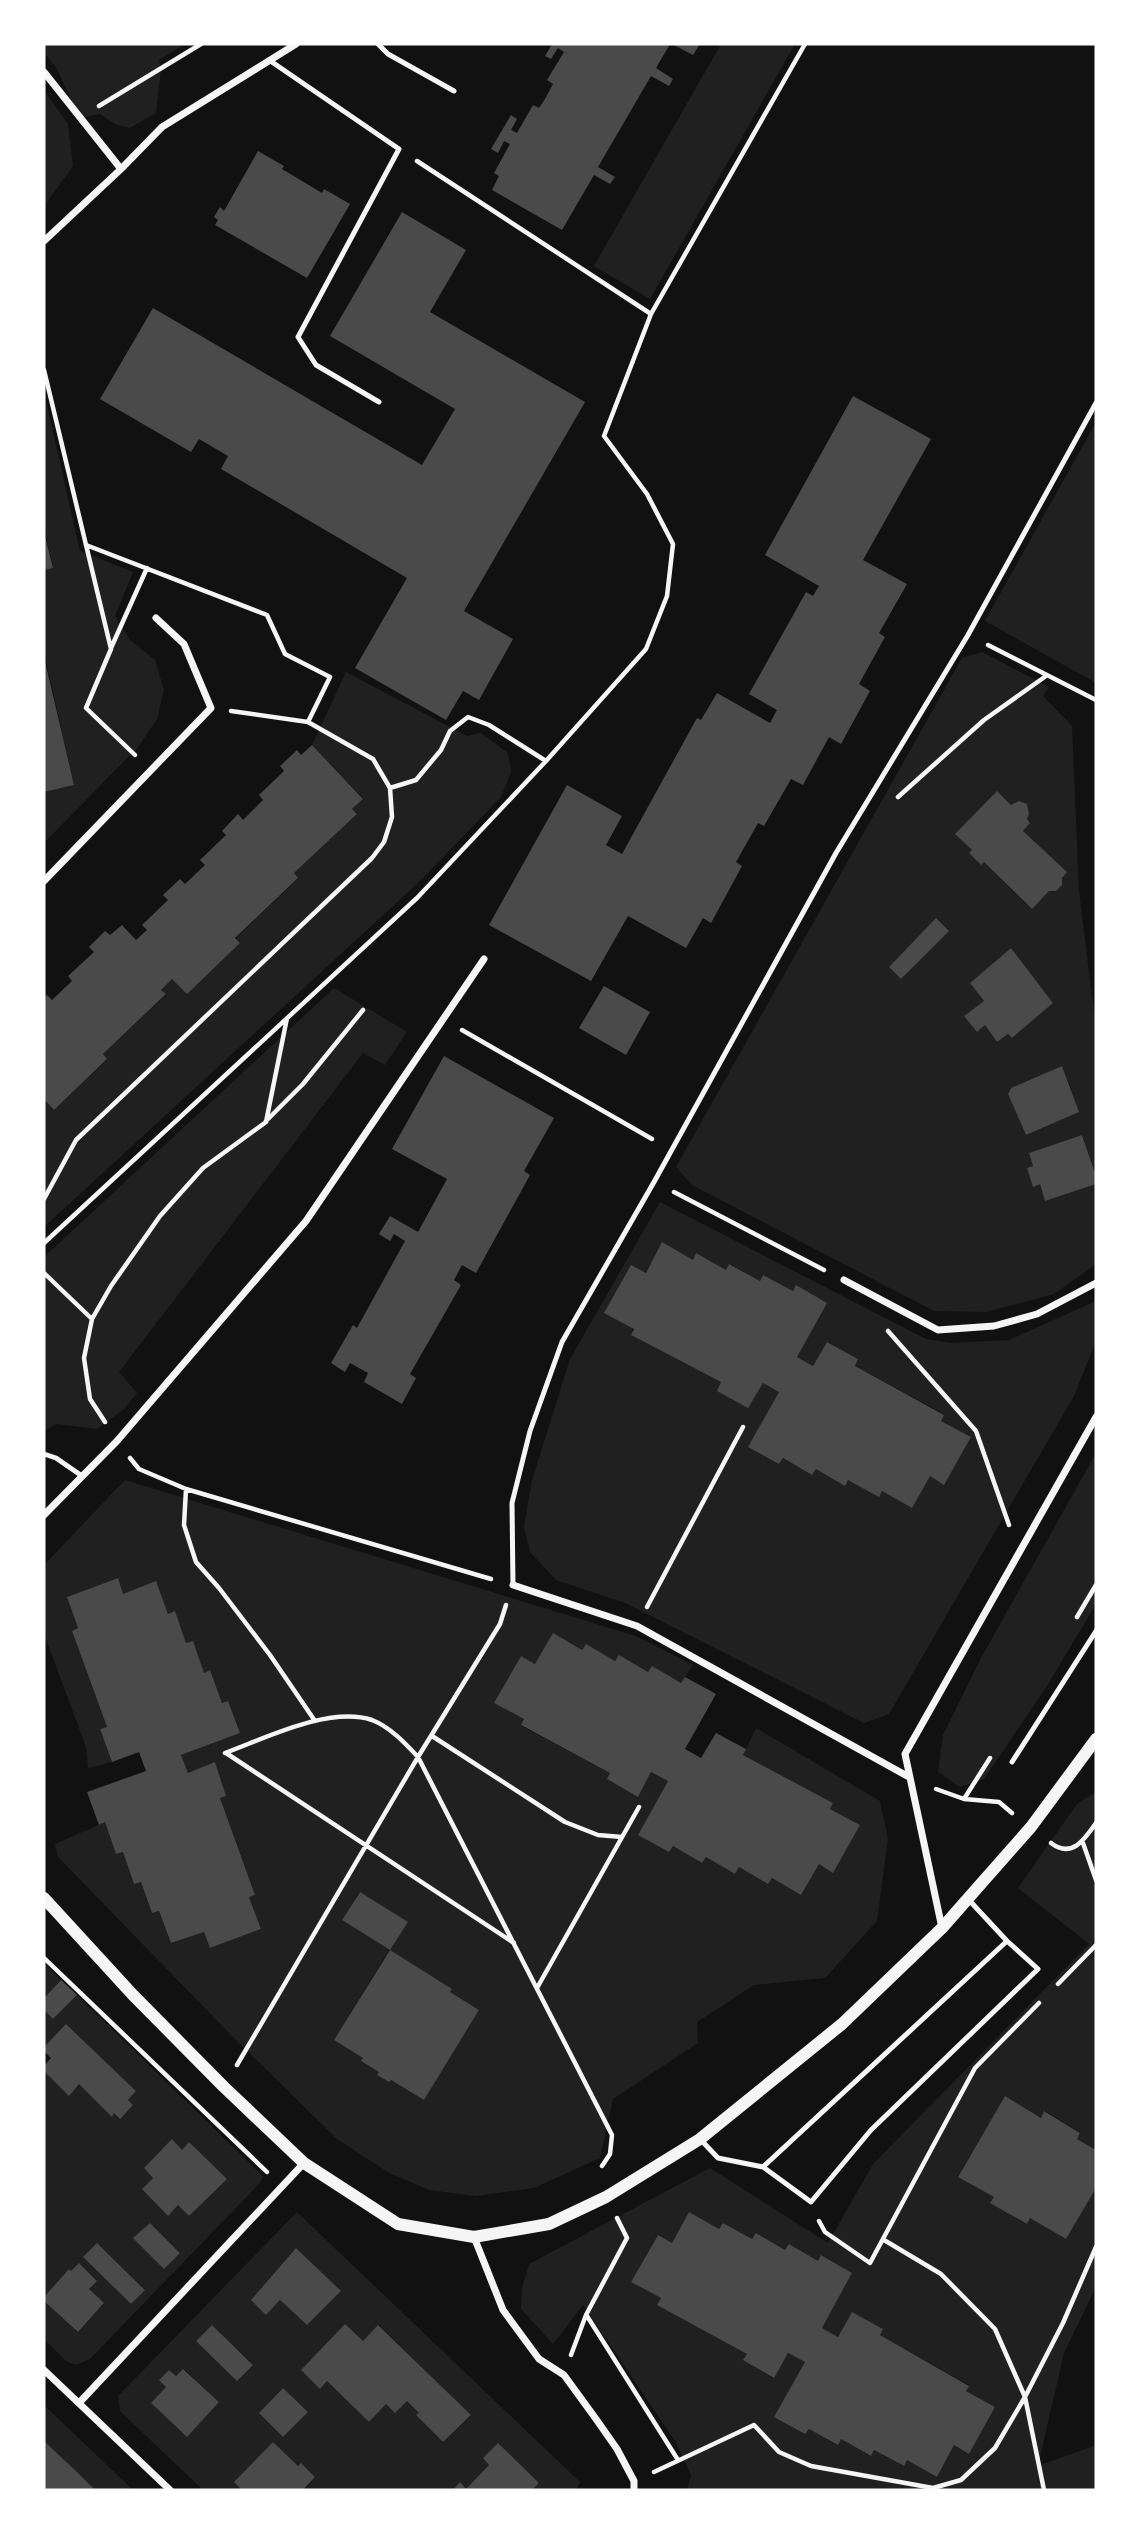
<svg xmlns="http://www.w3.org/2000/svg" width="1140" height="2534" font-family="'Varela Round',sans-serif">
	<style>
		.green { fill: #202020; fill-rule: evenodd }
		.building { fill: #4a4a4a }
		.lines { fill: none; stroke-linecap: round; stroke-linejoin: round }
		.path { stroke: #f5f5f5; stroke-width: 4.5 }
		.service { stroke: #f5f5f5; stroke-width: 5 }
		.minor { stroke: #f5f5f5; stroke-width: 7 }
		.tertiary { stroke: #f5f5f5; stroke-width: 12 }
	</style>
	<rect width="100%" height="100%" fill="#111"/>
	<!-- green -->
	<path class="green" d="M44 44H185L159 60 161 69 156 113 130 128 115 124 100 114 80 118 56 67 44 53Z
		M721 44H795L650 299 594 266Z
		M44 90 68 124 73 166 45 205Z
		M44 392 80 551 133 572 115 616 130 640 155 660 164 690 157 719 139 746 44 843V792L74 785 44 652V570L53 567 44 527Z
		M1096 422V683L985 621Z
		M982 652 1049 687 1043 696 1072 726 1079 891 1096 1028V1176L1082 1135 1029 1153 1033 1166 1027 1168 1034 1186 1040 1184 1045 1201 1096 1184V1264L1054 1294 986 1312 934 1311 692 1185 676 1167 962 658ZM997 791 1011 805 1019 801 1027 804 1029 814 1027 819 1030 823 1023 831 1066 872 1062 878V885L1056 891H1049L1031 909 984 862 980 865 969 853 972 850 956 834ZM936 919 948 931 901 979 889 967ZM1011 948 1053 1003 1012 1038 1008 1034 997 1042 985 1025 977 1031 964 1016 984 1001 970 983ZM1062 1066 1072 1090 1070 1091 1078 1112 1026 1135 1008 1094 1011 1088Z
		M346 672 467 736 481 733 508 753 511 772 501 797 418 883 44 1227V1099L54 1110 107 1060 103 1054 166 995 161 990 172 979 187 993 240 943 236 938 298 879 294 873 357 814 352 809 363 798 312 745Z
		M334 988 407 1032 385 1065 363 1053 119 1372 137 1393 124 1409 97 1429 56 1424 44 1431V1257Z
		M660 1202 926 1339 952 1343 1009 1340 1096 1301V1341L1074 1396 889 1714 864 1723 625 1603 556 1580 530 1552 524 1526 532 1480 570 1359ZM663 1243 693 1260 696 1253 726 1270 730 1264 760 1281 763 1275 793 1291 796 1286 797 1357 813 1366 827 1342 858 1359 855 1366 944 1414 941 1421 971 1437 944 1484 930 1476 911 1507 882 1491 848 1480 845 1485 816 1469 812 1475 783 1458 779 1464 749 1447 779 1392 763 1383 721 1382 631 1335 646 1273Z
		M1096 1453V1604L1047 1686 984 1779 960 1787 938 1772 943 1735 981 1658Z
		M125 1480 636 1636 693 1665 681 1683 652 1667 648 1672 619 1656 615 1661 586 1645 582 1650 535 1664 521 1656 495 1703 524 1719 521 1726 610 1773 607 1779 638 1796 651 1772 668 1781 639 1834 673 1846 702 1863 706 1857 735 1874 739 1867 768 1884 772 1878 801 1895 819 1864 833 1872 860 1825 830 1809 833 1803 743 1755 756 1728 880 1801 888 1839 877 1921 825 1978 754 1985 697 2022 698 2043 613 2099 600 2158 534 2188 476 2196 430 2190 391 2174 337 2139 231 2035 58 1857 55 1844 105 1822 116 1854 123 1852 134 1884 141 1882 152 1913 159 1911 171 1943 204 1932 210 1948 261 1929 249 1897 255 1895 220 1798 226 1796 215 1763 188 1773 181 1755 240 1733 228 1701 222 1703 210 1671 204 1673 186 1643 175 1612 168 1614 156 1582 123 1594 117 1578 67 1597 78 1628 72 1631 107 1727 100 1729 112 1762 88 1768 86 1747 44 1634V1565ZM359 1892 407 1922 390 1950 342 1920ZM389 1950 452 1989 450 1992 479 2010 424 2100 391 2080 389 2082 377 2075 379 2072 361 2061 363 2058 334 2040Z
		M1096 1792V2150L1077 2139 1080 2132 1045 2111 1041 2118 1005 2096 958 2176 994 2197 991 2203 1026 2224 1030 2218 1066 2239 1096 2188V2287L1064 2353 1038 2466 1096 2445V2490H687L691 2475 675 2441 583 2305 553 2344 521 2309 522 2288 529 2264 710 2168 828 2243 873 2164 1089 1944 1018 1888 1077 1804ZM689 2212 719 2229 723 2223 752 2239 756 2233 785 2250 789 2244 818 2261 822 2255 852 2273 822 2328 838 2337 852 2312 883 2329 880 2335 969 2385 966 2391 995 2407 969 2454 954 2445 937 2477 907 2460 903 2466 874 2450 870 2456 841 2439 837 2445 809 2429 805 2434 775 2417 805 2362 788 2353 773 2378 744 2360 747 2354 658 2305 661 2298 631 2282 657 2236 672 2243Z
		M44 1963 61 1980 44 1998Z
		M77 1995 263 2176 260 2183 90 2359 76 2365 66 2361 44 2339V2301L78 2332 104 2304 89 2289 97 2280 79 2263 71 2271 69 2269 44 2297V2071L69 2095 79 2084 111 2116 114 2113 119 2119 133 2105 128 2100 136 2091 66 2024 44 2047V2010L53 2019ZM172 2140 182 2150 226 2179 189 2216 178 2205 168 2215 143 2189 153 2178 145 2167ZM150 2223 180 2252V2253L134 2238ZM97 2243 145 2289 131 2304 84 2258Z
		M297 2212 580 2482 576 2490H532L539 2483 489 2465 466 2489 460 2483 453 2490H305L315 2477 301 2464 235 2482 242 2490H203L120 2411 118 2396ZM296 2248 341 2291 307 2325 280 2300 266 2314 251 2300ZM212 2325 253 2364V2365L196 2341ZM379 2325 471 2416 443 2442 417 2415 419 2413 407 2401 395 2413 386 2404 369 2422 327 2381 320 2389 301 2370 363 2341ZM184 2369 219 2402 186 2436 151 2403 166 2387 160 2379 169 2370 176 2376ZM283 2388 308 2412 283 2437 259 2413Z
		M44 2405 133 2490H95L44 2441Z"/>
	<!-- building -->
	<path class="building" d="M552 44H670L656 68 673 79 669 86 651 76 598 167 615 177 610 184 594 175 562 230 492 190 499 176 494 173 510 144 504 141 498 153 491 149 511 115 517 119 511 130 517 133 533 105 539 108 545 99 553 84 547 80 564 52 558 48 551 59 545 56Z
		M672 44H700L693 55Z
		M258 151 284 166 282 169 322 193 324 189 350 204 307 278 215 225 218 220 214 217 220 207 224 211Z
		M402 212 466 250 430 312 585 402 464 611 513 639 479 700 463 691 446 720 355 668 407 578 221 469 228 456 199 439 191 452 100 399 153 308 422 465 455 409 330 336Z
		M853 396 931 439 863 560 907 584 879 633 885 637 859 684 870 691 841 744 829 737 803 785 791 779 764 826 758 823 736 862 742 866 711 923 703 918 686 948 628 916 591 981 489 925 567 785 622 816 606 845 622 854 697 718 701 720 717 693 770 723 777 710 749 694 806 592 813 596 819 586 765 555Z
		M44 532 53 568 44 570Z
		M44 657 74 785 44 792Z
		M312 745 363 799 352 809 357 814 294 873 298 878 235 938 240 943 187 994 172 979 161 990 166 994 103 1054 107 1059 54 1110 44 1099V999L47 995 52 1000 72 981 68 976 94 952 89 947 105 931 110 935 122 925 136 940 147 930 142 925 168 900 163 895 180 879 185 884 205 865 200 860 226 835 222 831 238 814 243 820 263 800 259 795 284 771 280 766 297 750 301 755Z
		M997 791 1011 805 1019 801 1027 804 1029 814 1027 819 1030 823 1023 831 1067 872 1062 878V885L1056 891H1049L1032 909 984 862 981 865 969 853 972 850 955 834Z
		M936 918 949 931 901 979 889 967Z
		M1011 948 1053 1003 1012 1038 1008 1034 997 1042 985 1025 977 1032 964 1016 984 1001 970 983Z
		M604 986 650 1012 626 1055 579 1028Z
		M444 1056 554 1118 524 1171 530 1175 476 1273 462 1265 454 1280 461 1285 410 1374 416 1378 402 1404 364 1382 368 1373 350 1363 345 1372 331 1363 353 1325 357 1328 405 1241 394 1234 390 1241 379 1234 390 1216 418 1232 447 1179 392 1149Z
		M1062 1066 1079 1112 1026 1135 1008 1094 1011 1088Z
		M1082 1135 1096 1176V1184L1045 1201 1040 1184 1033 1187 1027 1168 1033 1166 1029 1153Z
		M662 1242 693 1260 696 1253 726 1270 729 1264 760 1281 763 1275 793 1291 796 1285 827 1303 797 1357 813 1366 827 1342 858 1359 855 1366 944 1415 941 1421 971 1437 944 1485 930 1476 912 1508 882 1491 879 1497 848 1480 845 1486 816 1469 812 1475 783 1458 779 1464 748 1447 779 1392 763 1383 748 1408 717 1391 721 1382 631 1335 634 1329 604 1313 631 1265 646 1273Z
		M118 1578 123 1594 156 1581 168 1614 175 1611 186 1643 193 1641 204 1673 210 1670 222 1703 228 1701 240 1733 181 1755 188 1773 215 1762 226 1796 220 1798 255 1895 249 1897 261 1929 210 1948 204 1932 171 1943 159 1911 152 1913 141 1882 134 1884 123 1852 116 1854 105 1822 99 1825 87 1792 146 1771 139 1752 112 1762 100 1729 107 1727 72 1631 78 1628 67 1597Z
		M553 1633 582 1650 586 1644 615 1661 619 1655 648 1672 652 1666 681 1683 685 1677 716 1694 685 1749 701 1758 716 1733 746 1749 743 1755 833 1803 830 1809 860 1825 833 1873 819 1864 801 1895 772 1878 768 1884 739 1867 735 1874 706 1857 702 1863 673 1846 669 1852 638 1835 668 1781 651 1772 638 1797 607 1779 610 1773 521 1725 524 1719 494 1703 521 1656 535 1664Z
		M360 1892 408 1922 390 1950 342 1920Z
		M390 1950 452 1989 450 1992 479 2010 424 2100 391 2080 389 2082 377 2075 379 2072 361 2061 363 2058 334 2040Z
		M61 1980 77 1995 53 2019 44 2010V1998Z
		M66 2024 136 2091 128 2100 133 2105 120 2119 114 2113 112 2117 79 2084 69 2096 44 2071V2066L51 2058 44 2051V2047Z
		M1005 2096 1041 2118 1044 2111 1080 2133 1077 2139 1096 2150V2188L1066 2239 1030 2218 1027 2224 990 2203 994 2197 958 2177Z
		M172 2139 182 2150 189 2142 227 2179 189 2216 178 2205 168 2216 142 2189 153 2178 144 2168Z
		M689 2212 719 2229 723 2223 752 2239 756 2233 785 2250 789 2244 818 2261 821 2255 852 2273 822 2328 838 2337 852 2312 883 2329 880 2335 969 2386 966 2391 995 2407 969 2454 954 2445 937 2477 907 2460 904 2466 874 2450 871 2456 841 2439 838 2445 809 2429 805 2434 774 2417 805 2362 788 2353 774 2378 743 2360 747 2354 657 2305 661 2298 631 2282 658 2235 672 2243Z
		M150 2223 180 2253 164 2269 133 2238Z
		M97 2243 145 2290 131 2304 83 2257Z
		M296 2248 341 2291 307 2325 280 2300 266 2315 251 2300Z
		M79 2263 97 2281 89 2289 104 2303 78 2332 44 2301V2297L69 2269 71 2271Z
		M345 2324 363 2341 378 2325 471 2415 443 2442 416 2415 419 2413 407 2401 395 2413 386 2404 369 2422 327 2381 320 2389 301 2370Z
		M212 2325 253 2365 237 2381 196 2341Z
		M183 2369 219 2402 187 2437 151 2403 166 2387 159 2380 169 2370 176 2376Z
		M283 2388 308 2412 283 2437 259 2413Z
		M44 2441 78 2473 95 2490H44Z
		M273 2442 298 2466 301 2463 315 2477 303 2490H242L234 2482Z
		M498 2443 539 2483 532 2490H453L460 2482 466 2489 489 2465 483 2458Z"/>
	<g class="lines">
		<!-- path -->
		<path class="path" d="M99 106 201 44
			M417 161 651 314
			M44 370 111 649 86 708 135 755
			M86 545 267 615 285 654 330 677 308 722
			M988 645 1096 700
			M111 648 147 568
			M390 788 416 780 441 750 450 731 468 717 489 725 546 761
			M898 797 984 720 1046 676
			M462 1030 652 1139
			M266 1121 303 1084 363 1010
			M674 1192 824 1270
			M44 1199 76 1140 372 858 384 842 392 817 390 788 373 759 308 722 231 711
			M44 1243 417 898 546 761 646 649 667 596 673 544 647 494 604 436 651 314 805 44
			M44 1273 92 1319
			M888 1331 976 1431 1009 1525
			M105 1422 90 1399 84 1358 92 1319 111 1286 160 1216 203 1168 266 1122 287 1018
			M130 1458 139 1469 186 1489 491 1579
			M186 1489 184 1525 196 1562 219 1588 270 1655 315 1721
			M647 1607 743 1427
			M1077 1617 1096 1585
			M432 1736 565 1822 598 1835 622 1837
			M225 1753C266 1738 329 1706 372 1720 390 1727 405 1743 418 1757L612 2135 610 2154 602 2166
			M226 1753 514 1943
			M936 1789 964 1799 999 1802 1012 1813
			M964 1799 990 1758
			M1051 1843C1072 1859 1085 1839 1096 1823
			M1083 1843 1096 1880
			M44 1958 267 2172
			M1058 1984 1096 1945
			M537 1988 639 1807
			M237 2065 418 1757 500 1624 506 1605
			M819 2221 825 2232 870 2263 975 2068 1039 2003
			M884 2240 941 2274 995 2329 1025 2397 1044 2490
			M587 2316 678 2460
			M571 2355 586 2315 627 2238 617 2218
			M654 2472 754 2425 779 2452 811 2466 933 2488 961 2480 995 2448 1025 2397 1063 2323 1096 2247"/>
		<!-- service -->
		<path class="service" d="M378 44 388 54 454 91
			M269 60 399 149 298 337 316 365 379 402
			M44 1454 56 1458 82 1476
			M513 1585 512 1503 530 1431 562 1342 654 1182 836 853 968 635 1096 403
			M1012 1762 1096 1631
			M700 2139 718 2158 763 2167 811 2202 871 2130 1038 1969 1007 1941 968 1899
			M763 2167 1007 1941"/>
		<!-- minor -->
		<path class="minor" d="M44 72 121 169
			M44 241 121 169 162 127 296 44
			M44 881 211 708 184 644 156 618
			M844 1280 938 1330 994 1326 1037 1314 1096 1283
			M44 1515 117 1441 306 1221 484 959
			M513 1585 637 1626 909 1777
			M942 1928 905 1754 1096 1417
			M474 2237 503 2310 539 2359 564 2375 596 2419 617 2449 634 2481V2490
			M44 2370 170 2490
			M79 2403 304 2163"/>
		<!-- tertiary -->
		<path class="tertiary" d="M44 1898 133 1995 224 2087 304 2163 398 2224 474 2237 549 2224 606 2197 700 2139 842 2024 942 1928 1031 1827 1096 1739"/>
	</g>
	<!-- border -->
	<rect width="1140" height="2534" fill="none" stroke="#ffffff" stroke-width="91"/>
</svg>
